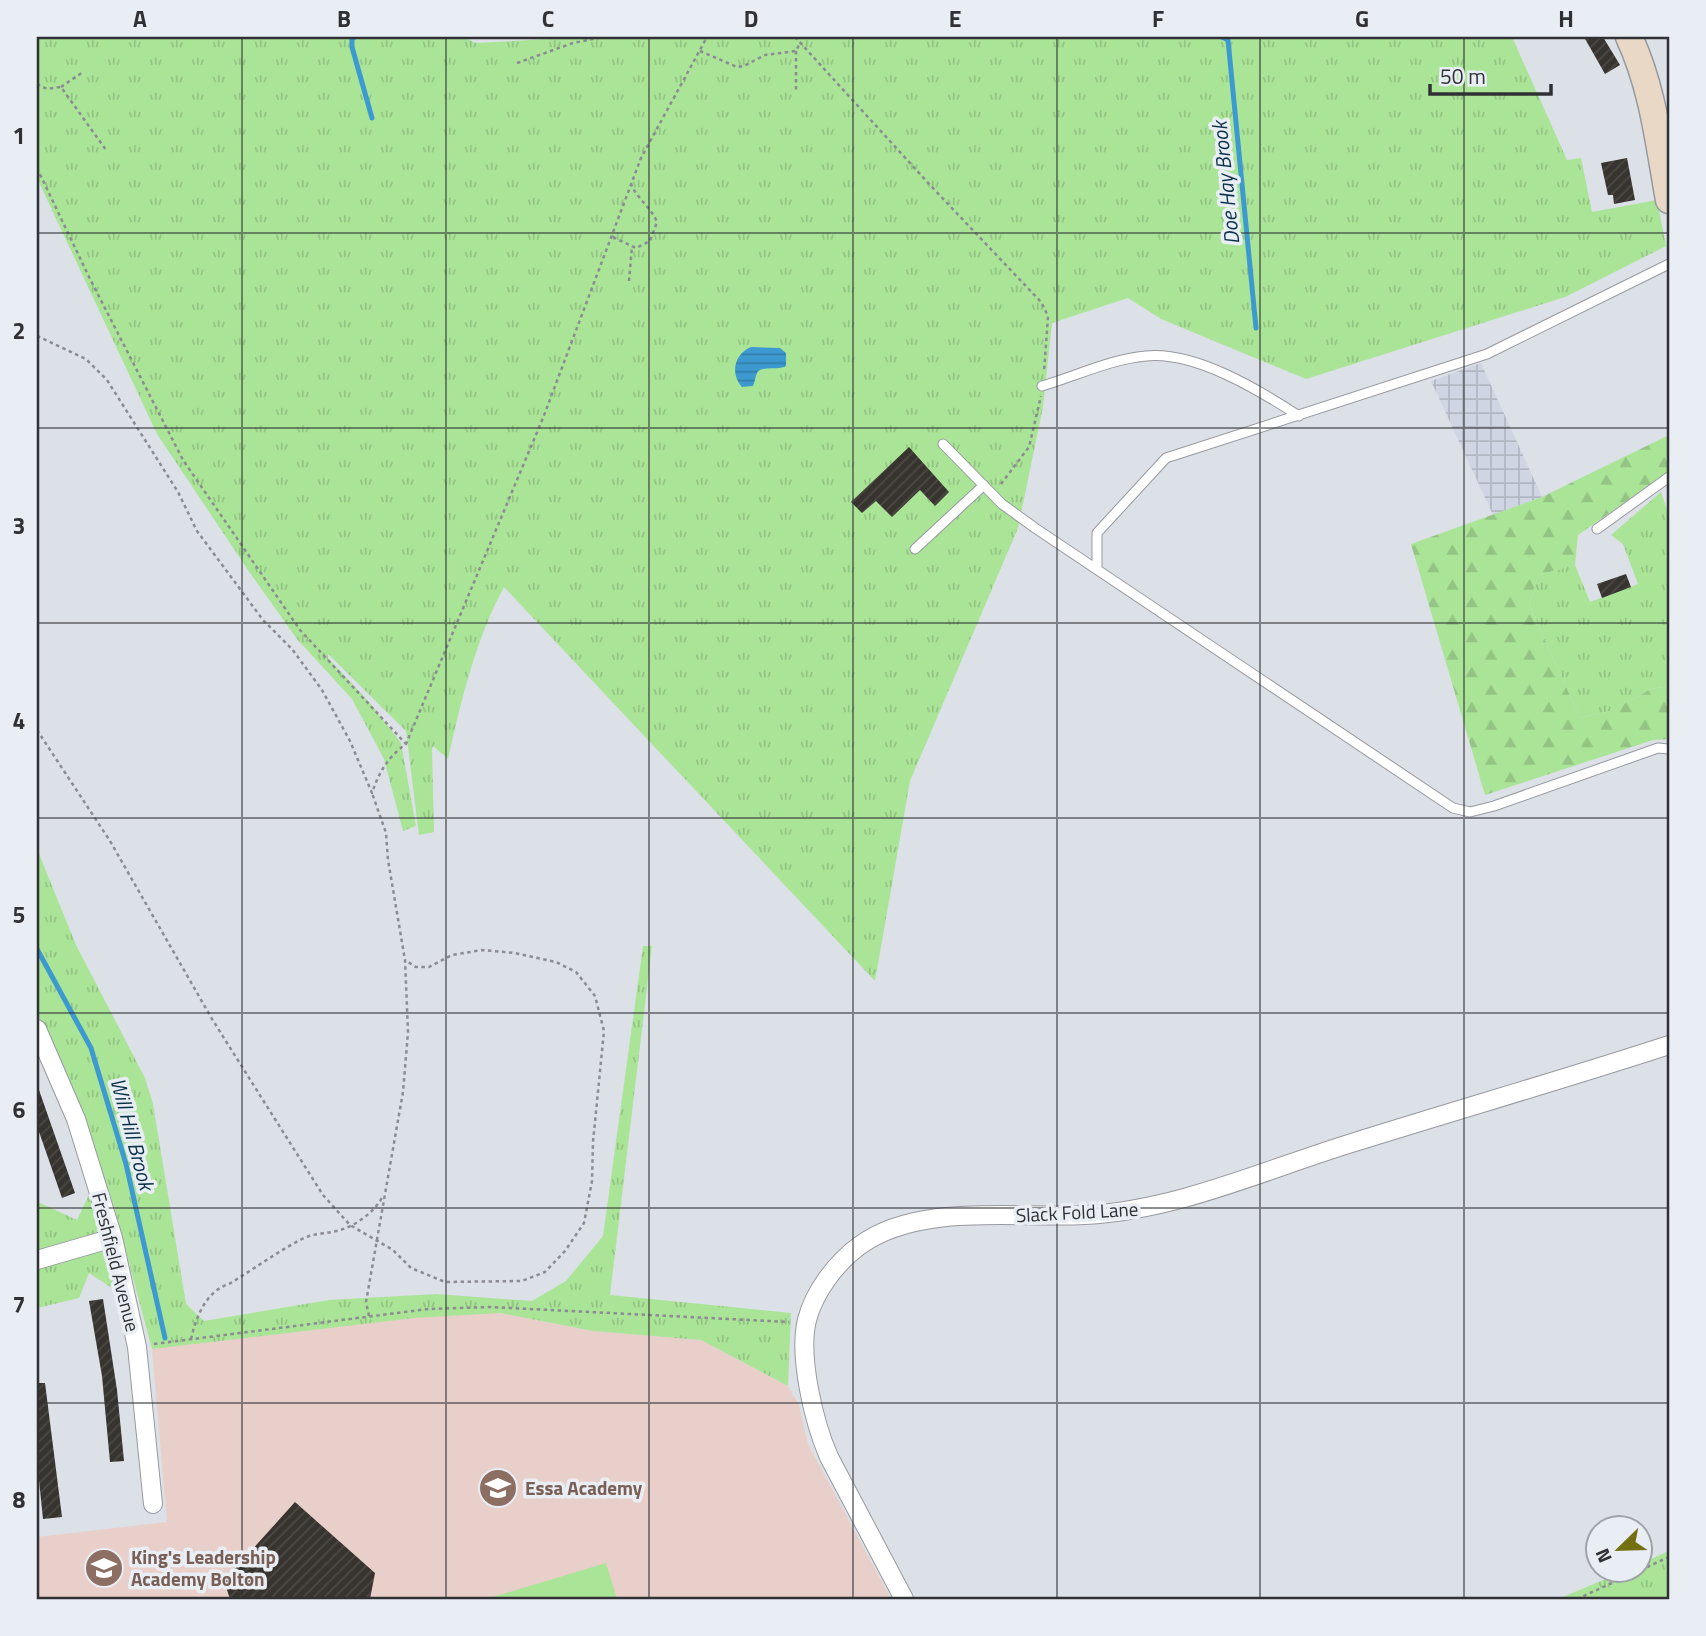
<svg xmlns="http://www.w3.org/2000/svg" width="1706" height="1636" font-family="'Titillium Web',sans-serif">
	<style>
		.industrial { fill: url(#industrial-grid) }
		.education { fill: #e9cfc9 }
		.grass { fill: url(#grass-tufts) }
		.forest { fill: url(#forest-firs) }
		.pitch { fill: #aae497 }
		.water { fill: url(#water-rules) }
		.lines { fill: none; stroke-linecap: round; stroke-linejoin: round }
		.stream { stroke: #3c9ad1; stroke-width: 5 }
		.building { fill: url(#building-hatch) }
		.service-casing { stroke: #9699a0; stroke-width: 11 }
		.minor-casing { stroke: #9699a0; stroke-width: 20 }
		.secondary-casing { stroke: #9699a0; stroke-width: 29 }
		.path { stroke: #8a8c91; stroke-width: 2.5; stroke-dasharray: 3.5 3.5; stroke-linecap: butt }
		.service { stroke: #fff; stroke-width: 9 }
		.minor { stroke: #fff; stroke-width: 18 }
		.secondary { stroke: #e8d8c5; stroke-width: 26 }
		.grid { fill: none; stroke: #303134; stroke-width: 2; stroke-opacity: 0.55 }
		.labels { text-anchor: middle; stroke-width: 7; stroke-linejoin: round; paint-order: stroke }
		.street-label { font-size: 19px; fill: #303134; stroke: #e9edf4 }
		.education-label { font-size: 19px; font-weight: bold; fill: #785e54; stroke: #e9edf4; text-anchor: start }
		.water-label { font-size: 21px; font-style: italic; fill: #0a3249; stroke: #e9edf4 }
		.neatline { fill: none; stroke: #303134; stroke-width: 2.5 }
		.grid-label { font-size: 23px; text-anchor: middle; font-weight: bold; fill: #303134 }
	</style>
	<defs>
		<pattern id="industrial-grid" width="8" height="8" patternUnits="userSpaceOnUse" patternTransform="scale(1.75)"><rect width="8" height="8" fill="#cfd5e2"/><path d="M0 4h8M4 0v8" fill="none" stroke="#b2b7c2"/></pattern>
		<pattern id="grass-tufts" width="24" height="20" patternUnits="userSpaceOnUse" patternTransform="scale(1.75)"><rect width="24" height="20" fill="#aae497"/><path d="M3 7l-1-3M5 7V3M7 7l1-3M15 17l-1-3M17 17v-4M19 17l1-3" fill="none" stroke="#93c483"/></pattern>
		<pattern id="forest-firs" width="22" height="20" patternUnits="userSpaceOnUse" patternTransform="scale(1.75)"><rect width="22" height="20" fill="#aae497"/><path d="M5 1l3.5 6h-7zM16 11l3.5 6h-7z" fill="#93c483"/></pattern>
		<pattern id="water-rules" width="6" height="5" patternUnits="userSpaceOnUse" patternTransform="scale(1.75)"><rect width="6" height="5" fill="#3c9ad1"/><path d="M0 2.5h6" fill="none" stroke="#337eaa"/></pattern>
		<pattern id="building-hatch" width="6" height="6" patternUnits="userSpaceOnUse" patternTransform="scale(1.75)"><rect width="6" height="6" fill="#37332e"/><path d="M-1 1l2-2M0 6l6-6M5 7l2-2" fill="none" stroke="#4c4844"/></pattern>
	</defs>
	<rect width="100%" height="100%" fill="#dce0e7"/>
	<!-- industrial -->
	<path class="industrial" d="M1481 363 1542 497 1493 515 1431 381Z"/>
	<!-- education -->
	<path class="education" d="M457 1313H500L593 1331 701 1340 788 1386 799 1405 808 1444 891 1599H37V1537L167 1522 152 1349 282 1330Z"/>
	<!-- grass -->
	<path class="grass" d="M37 37H462L476 43 586 37H1512L1567 160 1581 158 1592 212 1657 200 1666 246 1565 297 1306 379 1161 319 1128 298 1052 323 1043 407 1018 528 910 781 875 981 504 587C476 638 461 701 448 759L433 746 432 749 434 832 419 835 406 731 328 654V658L370 703 401 743 416 826 403 831 384 759 352 699 297 639 248 570 157 434 37 178Z
		M1661 492 1669 516V686L1651 689 1614 710 1580 718 1529 604 1538 575 1575 565 1590 602 1638 584 1623 544 1611 535Z
		M37 849 76 945 145 1078 153 1104 186 1304 204 1321 329 1300 436 1294 532 1301 566 1281 603 1236 643 946H652L610 1295 791 1313 788 1386 701 1340 593 1331 500 1313 414 1318 152 1349 114 1207 66 1073 37 1013Z
		M95 1182 126 1297 89 1273 79 1298 37 1308V1204L40 1203 77 1220Z
		M1669 1551V1599H1558L1627 1570H1640V1564Z"/>
	<!-- forest -->
	<path class="forest" d="M1669 435V471L1578 535 1575 565 1538 575 1529 604 1580 718 1614 710 1651 689 1669 686V739L1653 740 1485 795 1411 544 1542 497Z"/>
	<!-- pitch -->
	<path class="pitch" d="M606 1563 617 1599H486Z"/>
	<!-- water -->
	<path class="water" d="M751 347 780 348 786 353V366C777 371 761 365 757 373 755 377 755 382 753 386L742 387C730 374 734 354 751 347Z"/>
	<g class="lines">
		<!-- stream -->
		<path class="stream" d="M355 37 352 39V47L372 118
			M1222 37 1228 40 1256 328
			M37 949 91 1048 126 1164 165 1338"/>
	</g>
	<!-- building -->
	<path class="building" d="M1584 37H1603L1620 65 1605 74Z
		M1627 158 1635 200 1614 204 1613 195H1608L1601 163Z
		M909 447 949 492 935 506 920 490 892 517 876 501 862 513 851 502Z
		M1626 574 1631 587 1602 598 1597 584Z
		M37 1090H39L75 1193 62 1198 37 1126Z
		M103 1299 117 1390 124 1461 110 1462 102 1376 89 1301Z
		M37 1383H45L62 1517 43 1519 37 1461Z
		M295 1502 375 1573 370 1599H230L224 1581Z"/>
	<g class="lines">
		<defs>
			<path id="service" d="M1042 386C1076 376 1111 359 1146 356 1195 351 1259 390 1299 416
				M943 444 1002 504 1035 528 1453 808 1470 812 1494 806 1658 748 1669 749
				M1597 529 1669 477
				M915 549 984 485
				M1097 569V533L1166 458 1487 354 1669 264"/>
			<path id="minor" d="M37 1029 76 1119 113 1238 137 1347 153 1504
				M37 1260 113 1238
				M904 1599 829 1457C814 1423 798 1356 807 1320 814 1292 836 1263 859 1246 918 1202 1016 1219 1085 1215 1179 1210 1266 1169 1355 1142 1460 1109 1565 1079 1669 1045"/>
			<path id="secondary" d="M1629 37C1653 88 1659 145 1669 200"/>
		</defs>
		<!-- service casing -->
		<use href="#service" class="service-casing"/>
		<!-- minor casing -->
		<use href="#minor" class="minor-casing"/>
		<!-- secondary casing -->
		<use href="#secondary" class="secondary-casing"/>
		<!-- path -->
		<path class="path" d="M795 37 930 185 1041 302 1048 316 1044 372
			M700 51 737 67 744 66 765 55 796 51 800 43
			M796 51V91
			M517 63 573 43 603 37
			M37 84 47 89 61 87 106 150
			M61 87 83 72
			M37 168 90 279 183 460 300 630 406 744
			M613 237 636 248 650 241 657 222C651 207 637 199 631 184
			M629 281 632 246
			M37 336 86 359 107 380 178 492 197 531 263 620 292 649 322 690 350 741 372 793C379 772 388 757 406 744L543 418 641 158 707 37
			M1001 484 1029 447 1041 396
			M37 730 110 841 212 1019 273 1116 323 1195 350 1225 393 1250 411 1268 445 1282 522 1281 545 1272 565 1251 584 1223 592 1181 593 1142 604 1031 595 996 576 972 556 962 515 953 482 950 452 955 429 967H416L405 960
			M369 1316 366 1302 403 1092 408 1032 405 960 388 860 386 833 372 793
			M191 1339C196 1317 206 1291 229 1284 254 1269 278 1251 304 1238 315 1233 325 1234 336 1231 353 1228 375 1212 383 1196
			M154 1344 428 1309 490 1307 789 1322
			M1577 1599 1669 1557"/>
		<!-- service -->
		<use href="#service" class="service"/>
		<!-- minor -->
		<use href="#minor" class="minor"/>
		<!-- secondary -->
		<use href="#secondary" class="secondary"/>
	</g>
	<!-- grid -->
	<path class="grid" d="M242 37V1599M446 37V1599M649 37V1599M853 37V1599M1057 37V1599M1260 37V1599M1464 37V1599M37 233H1669M37 428H1669M37 623H1669M37 818H1669M37 1013H1669M37 1208H1669M37 1403H1669"/>
	<!-- icons -->
	<defs>
		<symbol id="school-disc" viewBox="-11 -11 22 22"><circle r="9.5" fill="#8d6e63" stroke="#e9edf4"/><path d="M0-5L7-2L0 1L-7-2ZM-4 1L0 2.5L4 1V4Q0 6-4 4Z" fill="#fff"/></symbol>
	</defs>
	<g fill-rule="evenodd">
		<use href="#school-disc" x="476" y="1466" width="44" height="44"/>
		<use href="#school-disc" x="82" y="1546" width="44" height="44"/>
	</g>
	<g class="labels">
		<!-- street labels -->
		<g class="street-label">
			<text transform="translate(1077 1212) rotate(-3)" y="7">Slack Fold Lane</text>
			<text transform="translate(116 1262) rotate(76)" y="7">Freshfield Avenue</text>
		</g>
		<!-- education labels -->
		<g class="education-label">
			<text x="525" y="1495">Essa Academy</text>
			<text x="131" y="1564">King's Leadership<tspan x="131" dy="22">Academy Bolton</tspan></text>
		</g>
		<!-- water labels -->
		<g class="water-label">
			<text transform="translate(1226 183) rotate(-96)" y="7">Doe Hay Brook</text>
			<text transform="translate(132 1134) rotate(75)" y="7">Will Hill Brook</text>
		</g>
	</g>
	<!-- border -->
	<rect width="1706" height="1636" fill="none" stroke="#e9edf4" stroke-width="77"/>
	<!-- north arrow -->
	<g transform="translate(1619 1549) rotate(247)"><circle r="33" fill="#e9edf4" stroke="#9fa2a7" stroke-width="2"/>
	<path d="M0-5L12 26L0 18L-12 26Z" fill="#747012"/>
	<text y="-10" font-size="19" font-weight="bold" text-anchor="middle" fill="#303134">N</text>
	</g>
	<!-- scale -->
	<path d="M1430 84v10h121v-10" fill="none" stroke="#303134" stroke-width="3.5"/>
	<text x="1440" y="84" font-size="21" fill="#303134" stroke="#e9edf4" stroke-width="5" paint-order="stroke">50 m</text>
	<rect x="38" y="38" width="1630" height="1560" class="neatline"/>
	<g class="grid-label">
		<text x="140" y="27">A</text>
		<text x="344" y="27">B</text>
		<text x="548" y="27">C</text>
		<text x="751" y="27">D</text>
		<text x="955" y="27">E</text>
		<text x="1158" y="27">F</text>
		<text x="1362" y="27">G</text>
		<text x="1566" y="27">H</text>
		<text x="19" y="144">1</text>
		<text x="19" y="339">2</text>
		<text x="19" y="534">3</text>
		<text x="19" y="729">4</text>
		<text x="19" y="923">5</text>
		<text x="19" y="1118">6</text>
		<text x="19" y="1313">7</text>
		<text x="19" y="1508">8</text>
	</g>
</svg>
